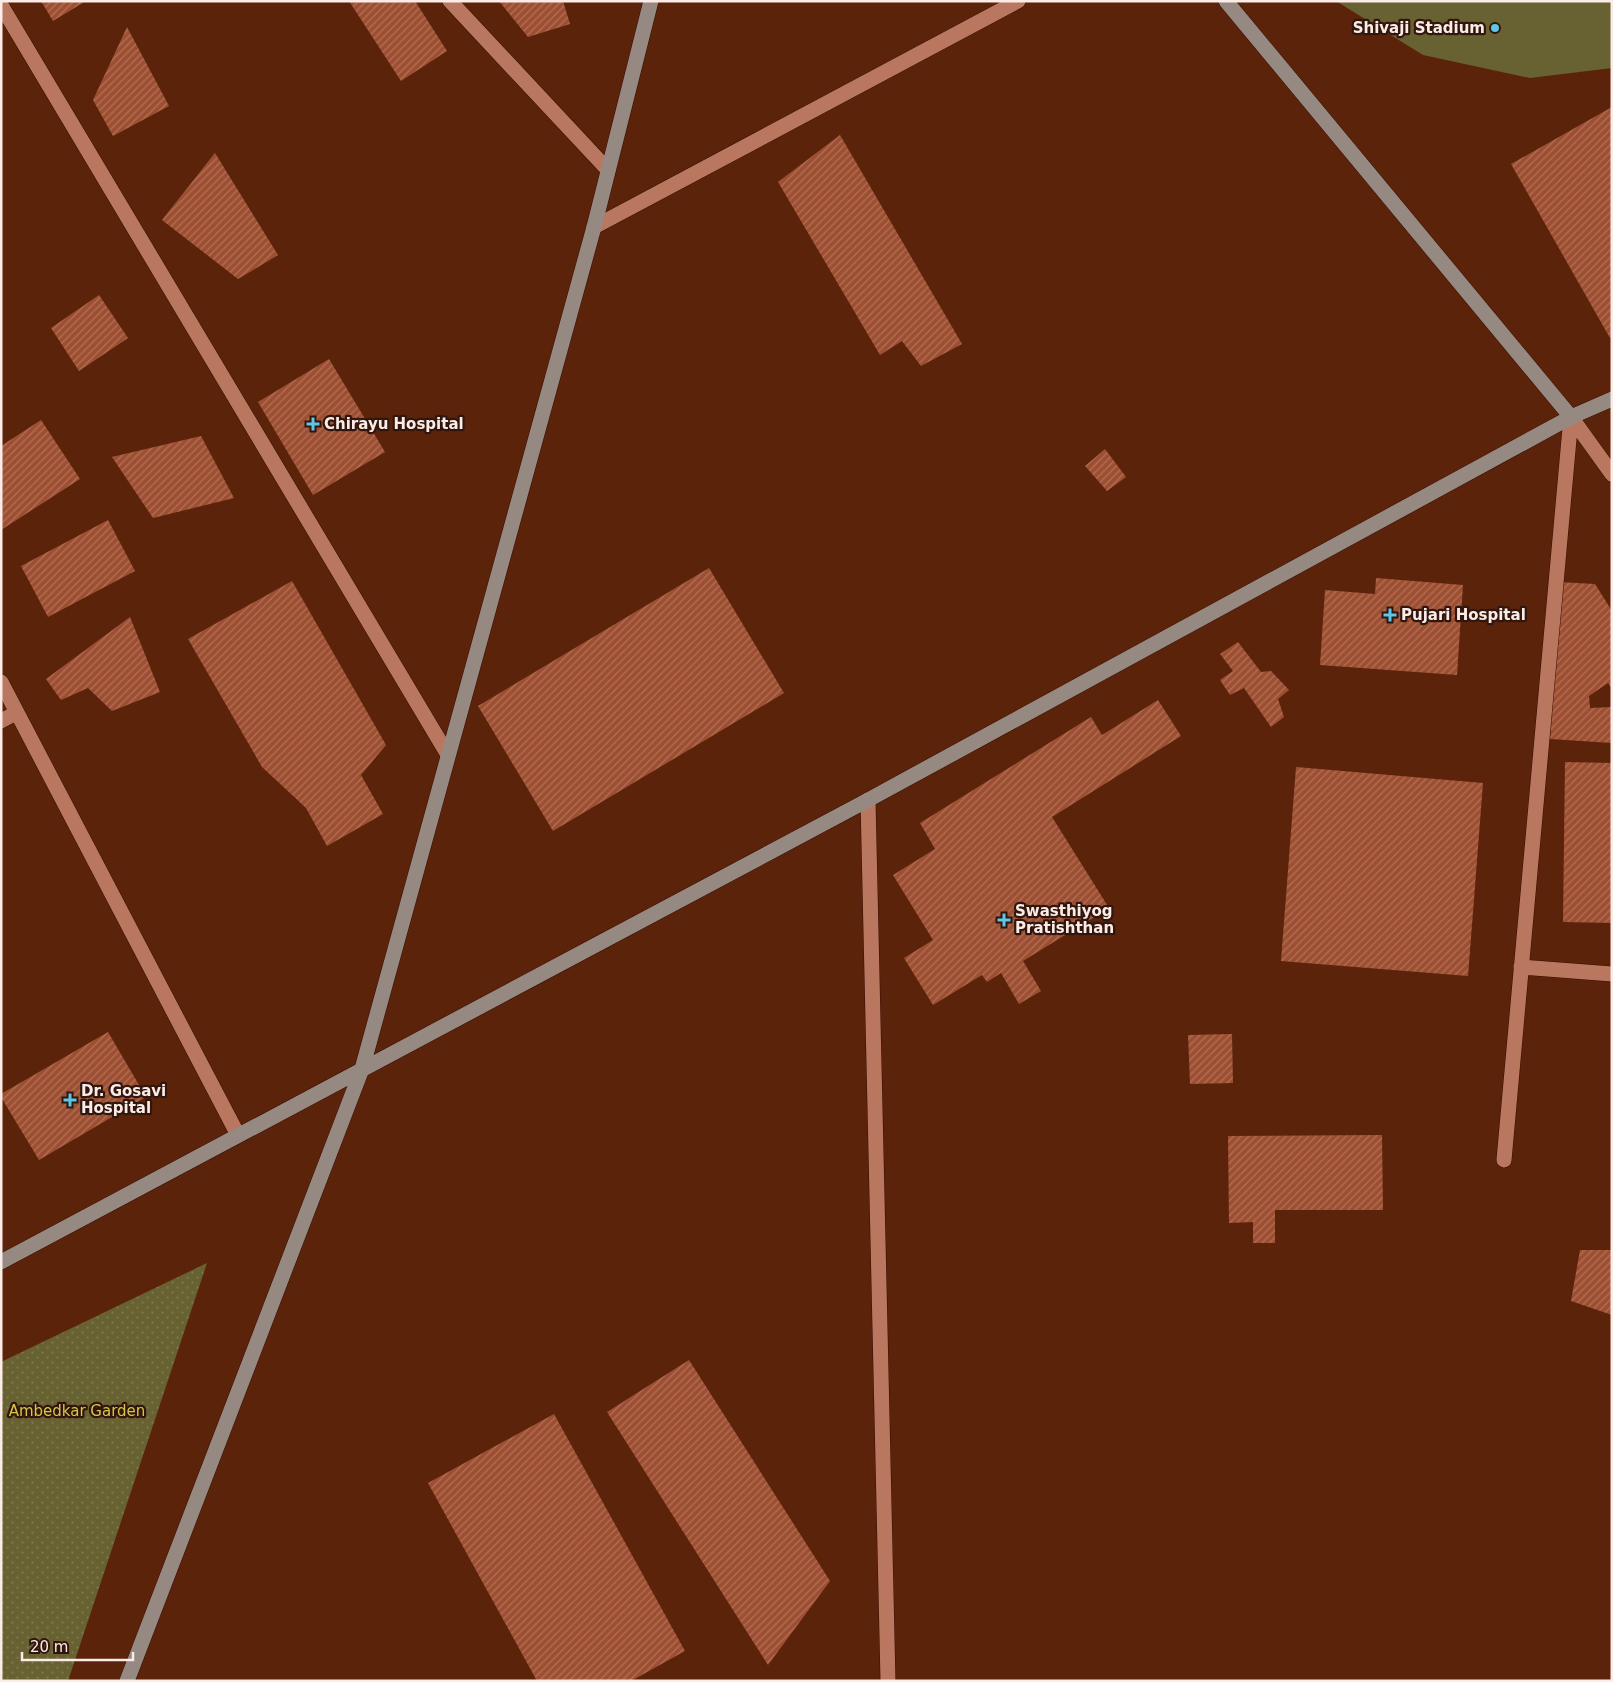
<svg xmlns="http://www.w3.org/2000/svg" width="1613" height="1682" font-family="'DejaVu Sans',sans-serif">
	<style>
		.grass { fill: url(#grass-dots) }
		.garden { fill: #686131 }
		.building { fill: url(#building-hatch) }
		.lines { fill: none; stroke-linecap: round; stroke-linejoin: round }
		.street-casing { stroke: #390e00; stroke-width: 16 }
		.secondary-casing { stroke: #390e00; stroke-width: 16 }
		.street { stroke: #b9775f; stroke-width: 15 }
		.secondary { stroke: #958982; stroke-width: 15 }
		.poi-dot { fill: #5cc7e8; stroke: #30160d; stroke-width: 2 }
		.labels { text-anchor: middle; stroke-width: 4.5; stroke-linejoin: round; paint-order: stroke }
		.poi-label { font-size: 15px; font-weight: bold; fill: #fbece7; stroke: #30160d; text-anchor: start }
		.park-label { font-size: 15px; fill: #d9c649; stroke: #30160d }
	</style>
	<defs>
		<pattern id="grass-dots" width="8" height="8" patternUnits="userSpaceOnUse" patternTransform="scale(1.25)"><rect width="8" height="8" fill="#686131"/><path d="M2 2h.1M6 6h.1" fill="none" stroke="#7e784f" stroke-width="1.8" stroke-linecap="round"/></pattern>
		<pattern id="building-hatch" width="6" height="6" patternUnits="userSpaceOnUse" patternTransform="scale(1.25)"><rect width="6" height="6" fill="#9e4f32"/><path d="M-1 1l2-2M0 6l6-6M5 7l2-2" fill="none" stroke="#b1715a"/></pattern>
	</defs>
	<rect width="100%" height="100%" fill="#5c230b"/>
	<!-- grass -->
	<path class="grass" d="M207 1263 68 1681H1V1362Z"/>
	<!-- garden -->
	<path class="garden" d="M1336 1H1612V68L1530 78 1423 55Z"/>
	<!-- building -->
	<path class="building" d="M41 1H86L53 21Z
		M349 1H415L447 51 401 81Z
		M499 1H563L570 24 528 37Z
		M127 27 169 106 113 136 93 100Z
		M1612 107V336L1610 338 1511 164Z
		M840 135 962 344 921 366 902 341 880 355 778 182Z
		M215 153 278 255 238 279 162 220Z
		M99 295 128 338 79 371 51 328Z
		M329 359 385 452 313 495 258 402Z
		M41 420 80 479 1 530V446Z
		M201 436 234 498 153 518 112 457Z
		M1105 449 1126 477 1107 491 1085 466Z
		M108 520 135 571 48 617 21 566Z
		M709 568 784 693 553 831 478 706Z
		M1376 578 1463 585 1457 675 1320 665 1325 590 1375 594Z
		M292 581 386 745 361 775 383 814 327 846 306 808 262 767 188 639Z
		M1559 582 1595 584 1612 611V689L1608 683 1589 696 1590 708 1612 707V743L1550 739Z
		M130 617 160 692 112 711 88 688 61 700 46 679Z
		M1238 642 1261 672 1271 671 1289 690 1278 699 1284 717 1271 727 1244 688 1230 695 1220 680 1233 671 1220 654Z
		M1158 700 1181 736 1052 817 1109 908 1023 961 1041 991 1019 1004 1001 973 987 982 982 975 933 1005 904 958 933 940 893 875 935 849 920 823 1091 717 1102 735Z
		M1565 762 1612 763V923L1563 922Z
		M1296 767 1483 783 1468 976 1281 961Z
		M108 1032 146 1097 39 1160 1 1097V1094Z
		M1232 1034 1233 1083 1190 1084 1188 1035Z
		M1382 1135 1383 1210H1275V1243H1253V1222L1229 1223 1228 1136Z
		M1580 1250H1612V1315L1571 1301Z
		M689 1360 830 1581 768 1665 607 1412Z
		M554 1414 685 1651 631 1681H537L428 1483Z"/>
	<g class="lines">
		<defs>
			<path id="street" d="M450 1 608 170
				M1 5 448 755
				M594 227 1018 1
				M1571 417 1612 474
				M1 682 238 1135
				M1 721 16 713
				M868 800 888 1681
				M1521 967 1612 974
				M1504 1160 1571 417"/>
			<path id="secondary" d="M1226 1 1571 417
				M1 1262 868 800 1571 417 1612 399
				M127 1681 362 1069 594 227 651 1"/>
		</defs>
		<!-- street casing -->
		<use href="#street" class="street-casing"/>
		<!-- secondary casing -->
		<use href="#secondary" class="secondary-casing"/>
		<!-- street -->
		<use href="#street" class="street"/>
		<!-- secondary -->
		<use href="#secondary" class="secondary"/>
	</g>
	<!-- markers -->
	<g class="poi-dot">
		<circle cx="1495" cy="28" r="5"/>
		<path d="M310.5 416.5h5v5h5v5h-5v5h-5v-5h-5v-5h5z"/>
		<path d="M1387.5 607.5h5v5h5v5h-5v5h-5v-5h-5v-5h5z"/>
		<path d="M1001.5 912.5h5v5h5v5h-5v5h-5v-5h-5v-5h5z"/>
		<path d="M67.5 1092.5h5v5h5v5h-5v5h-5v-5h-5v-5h5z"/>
	</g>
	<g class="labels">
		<!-- poi labels -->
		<g class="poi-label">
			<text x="1485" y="33" text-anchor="end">Shivaji Stadium</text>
			<text x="324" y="429">Chirayu Hospital</text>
			<text x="1401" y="620">Pujari Hospital</text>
			<text x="1015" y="916">Swasthiyog<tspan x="1015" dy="17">Pratishthan</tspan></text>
			<text x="81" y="1096">Dr. Gosavi<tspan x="81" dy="17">Hospital</tspan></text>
		</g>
		<!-- park labels -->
		<g class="park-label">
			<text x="77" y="1416">Ambedkar Garden</text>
		</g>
	</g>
	<!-- border -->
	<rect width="1613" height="1682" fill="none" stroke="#fbece7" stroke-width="5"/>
	<!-- scale -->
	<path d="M22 1652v8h111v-8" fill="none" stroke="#fbece7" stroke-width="2.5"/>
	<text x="30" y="1652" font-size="15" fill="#fbece7" stroke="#30160d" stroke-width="4" paint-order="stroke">20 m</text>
</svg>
